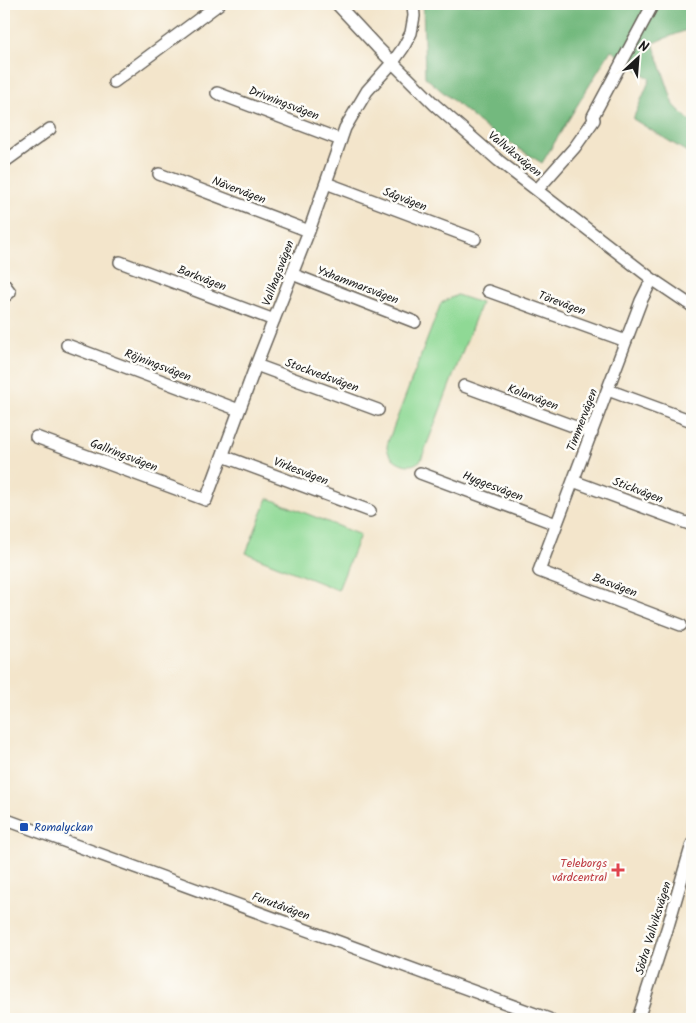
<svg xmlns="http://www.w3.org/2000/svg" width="696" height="1023" font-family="Kalam,sans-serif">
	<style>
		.green { fill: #8fd995; stroke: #567a58 }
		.forest { fill: #73b97e; stroke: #486a4d }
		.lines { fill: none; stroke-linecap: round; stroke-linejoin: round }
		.minor-casing { stroke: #676259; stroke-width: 14 }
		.minor { stroke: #fff; stroke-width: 11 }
		.transit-dot { fill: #1a4fb4; stroke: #fdfcf7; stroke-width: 2 }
		.health-dot { fill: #e0444e; stroke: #fdfcf7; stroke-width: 2 }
		.labels { text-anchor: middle; stroke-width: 5; stroke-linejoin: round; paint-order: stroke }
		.street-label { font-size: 12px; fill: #1c1c1c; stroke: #fdfcf7 }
		.transit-label { font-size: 12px; fill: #164399; stroke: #fdfcf7; text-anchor: start }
		.health-label { font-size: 12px; fill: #be3a42; stroke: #fdfcf7; text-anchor: end }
	</style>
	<rect width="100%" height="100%" fill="#fdfcf7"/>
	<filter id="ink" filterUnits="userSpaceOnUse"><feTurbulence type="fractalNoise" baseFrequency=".02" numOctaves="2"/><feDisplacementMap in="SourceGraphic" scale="10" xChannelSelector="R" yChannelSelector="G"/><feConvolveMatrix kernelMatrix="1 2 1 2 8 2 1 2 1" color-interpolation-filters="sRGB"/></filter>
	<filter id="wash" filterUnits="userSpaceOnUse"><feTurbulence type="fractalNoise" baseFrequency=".0096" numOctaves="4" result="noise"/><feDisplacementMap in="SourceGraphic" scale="20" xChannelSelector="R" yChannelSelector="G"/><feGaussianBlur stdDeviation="1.12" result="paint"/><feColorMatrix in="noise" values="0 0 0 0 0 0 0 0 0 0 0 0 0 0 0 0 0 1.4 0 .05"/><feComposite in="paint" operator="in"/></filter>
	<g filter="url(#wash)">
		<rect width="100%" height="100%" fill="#f3e5cb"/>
		<!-- green -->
		<path class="green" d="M457 295 481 303 421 460C417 463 414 465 409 465 400 465 388 457 387 448 387 445 388 442 389 439L441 303Z
			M268 498 360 535 338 590 246 553Z"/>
		<!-- forest -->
		<path class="forest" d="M423 4H692V28L653 43 674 105 692 123V155L633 119 650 79 611 50 542 163 487 129 425 77Z"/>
	</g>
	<g filter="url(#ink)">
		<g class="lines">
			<defs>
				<path id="minor" d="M337 4 377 47 435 105 499 161 652 279 692 306
					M114 82 219 4
					M217 93 341 140
					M4 162 50 129
					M159 174 309 231
					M326 183 475 239
					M537 190 575 147 594 120 593 116 653 4
					M120 262 274 320
					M292 274 415 322
					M652 279 641 301 539 571 681 625
					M4 284 10 292 4 297
					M488 291 626 341
					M67 345 239 410
					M256 365 378 410
					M464 386 592 433
					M608 390 692 421
					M36 437 206 500 256 365 309 231 345 128 367 91 393 62 403 48 411 33 414 16 413 4
					M223 456 370 511
					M420 473 556 524
					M573 481 692 525
					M4 819 549 1019
					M638 1019 668 926 692 844"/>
			</defs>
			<!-- minor casing -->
			<use href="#minor" class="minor-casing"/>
			<!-- minor -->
			<use href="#minor" class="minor"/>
		</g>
	</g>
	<!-- markers -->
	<rect class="transit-dot" x="19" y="822" width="10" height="10" rx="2.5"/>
	<path class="health-dot" d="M615.5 862.5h5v5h5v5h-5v5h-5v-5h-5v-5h5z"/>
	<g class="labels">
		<!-- street labels -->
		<g class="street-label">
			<text transform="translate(284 103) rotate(21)" y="4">Drivningsvägen</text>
			<text transform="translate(515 154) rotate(39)" y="4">Vallviksvägen</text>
			<text transform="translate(239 190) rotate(21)" y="4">Nävervägen</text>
			<text transform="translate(405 199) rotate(21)" y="4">Sågvägen</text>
			<text transform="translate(278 273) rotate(-69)" y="4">Vallhagsvägen</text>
			<text transform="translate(202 278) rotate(21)" y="4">Barkvägen</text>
			<text transform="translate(358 285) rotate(21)" y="4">Yxhammarsvägen</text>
			<text transform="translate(562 303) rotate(20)" y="4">Törevägen</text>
			<text transform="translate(158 365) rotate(21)" y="4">Röjningsvägen</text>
			<text transform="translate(322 375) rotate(20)" y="4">Stockvedsvägen</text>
			<text transform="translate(533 397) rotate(21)" y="4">Kolarvägen</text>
			<text transform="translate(582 420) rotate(-69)" y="4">Timmervägen</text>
			<text transform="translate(124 455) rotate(21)" y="4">Gallringsvägen</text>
			<text transform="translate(301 471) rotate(21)" y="4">Virkesvägen</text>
			<text transform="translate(493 486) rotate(21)" y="4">Hyggesvägen</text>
			<text transform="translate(638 490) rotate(21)" y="4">Stickvägen</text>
			<text transform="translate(615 585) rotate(21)" y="4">Basvägen</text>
			<text transform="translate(281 906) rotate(20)" y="4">Furutåvägen</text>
			<text transform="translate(653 928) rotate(-73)" y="4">Södra Vallviksvägen</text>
		</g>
		<!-- transit labels -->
		<g class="transit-label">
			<text x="34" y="831">Romalyckan</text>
		</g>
		<!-- health labels -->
		<g class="health-label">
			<text x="607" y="867">Teleborgs<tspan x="607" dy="14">vårdcentral</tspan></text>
		</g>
	</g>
	<!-- margin -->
	<rect width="696" height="1023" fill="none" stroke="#fdfcf7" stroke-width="20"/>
	<!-- north arrow -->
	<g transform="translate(638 58) rotate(26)" stroke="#fdfcf7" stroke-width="4" paint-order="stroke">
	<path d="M0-4L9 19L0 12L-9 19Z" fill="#1c1c1c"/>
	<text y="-8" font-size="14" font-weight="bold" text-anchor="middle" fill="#1c1c1c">N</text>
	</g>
</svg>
